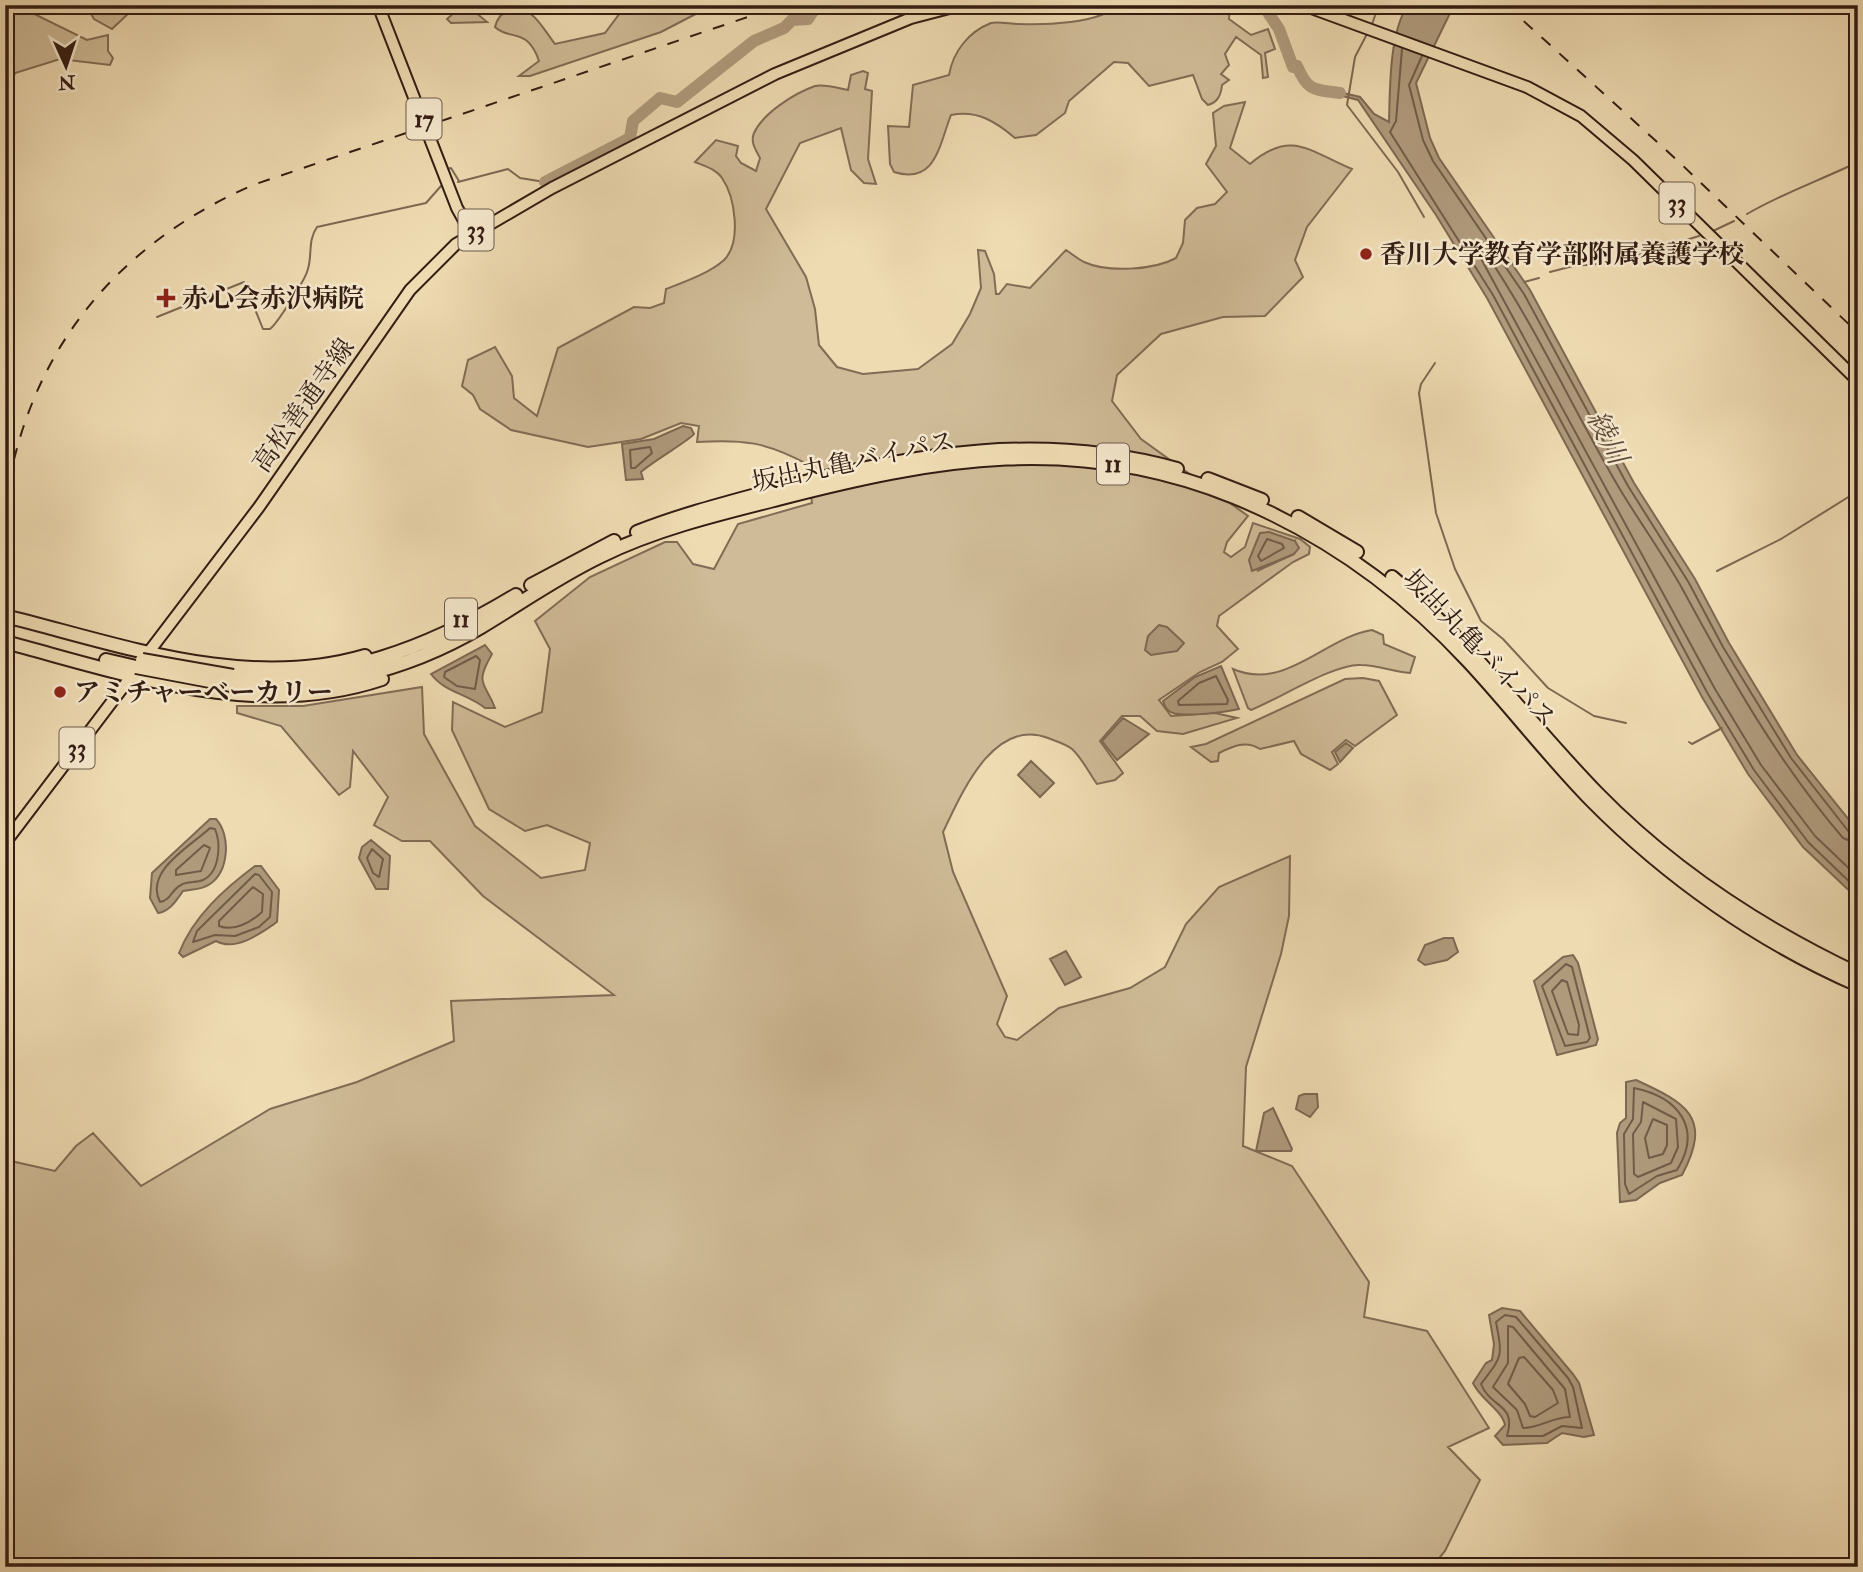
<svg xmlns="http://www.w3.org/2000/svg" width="1863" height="1572" font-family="'IM FELL Double Pica','Noto Serif JP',serif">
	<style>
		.green { fill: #cfbb97; stroke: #816c55; stroke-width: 2; fill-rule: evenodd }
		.water { fill: #af9a7c; stroke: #7d6852; stroke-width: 2 }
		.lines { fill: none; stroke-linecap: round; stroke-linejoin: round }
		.shore { stroke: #715c48; stroke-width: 2 }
		.stream { stroke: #7d6852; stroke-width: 2 }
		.river { stroke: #af9a7c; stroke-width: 12 }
		.primary-casing { stroke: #331d13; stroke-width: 14 }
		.trunk-casing { stroke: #331d13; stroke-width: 16 }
		.primary { stroke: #efdbb2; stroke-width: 10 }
		.trunk { stroke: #efdbb2; stroke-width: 12 }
		.rail { stroke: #331d13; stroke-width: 2; stroke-dasharray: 12 12; stroke-linecap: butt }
		.trunk-bridge-casing { stroke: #331d13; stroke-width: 16; stroke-linecap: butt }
		.trunk-bridge { stroke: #efdbb2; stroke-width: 12 }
		.poi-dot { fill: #8f2418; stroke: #f5e8cd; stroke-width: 2.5 }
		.labels { text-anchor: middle; stroke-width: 5; stroke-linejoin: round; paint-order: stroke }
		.shield { fill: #f5e8cd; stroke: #6d5a4b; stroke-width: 2 }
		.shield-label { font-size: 24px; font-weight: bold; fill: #331d13 }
		.poi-label { font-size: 26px; font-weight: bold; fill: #331d13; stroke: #f5e8cd; text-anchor: start }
		.street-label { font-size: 26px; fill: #331d13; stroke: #f5e8cd }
		.water-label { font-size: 28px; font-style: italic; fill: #5e4938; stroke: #f5e8cd }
	</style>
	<rect width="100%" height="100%" fill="#efdbb2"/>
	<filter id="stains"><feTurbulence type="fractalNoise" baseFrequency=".00286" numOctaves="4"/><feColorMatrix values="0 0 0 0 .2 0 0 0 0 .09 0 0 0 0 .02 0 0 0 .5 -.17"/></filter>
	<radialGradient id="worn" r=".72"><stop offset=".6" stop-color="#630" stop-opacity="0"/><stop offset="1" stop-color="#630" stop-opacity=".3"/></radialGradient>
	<!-- green -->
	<path class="green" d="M5 5H25L22 8 87 40 108 35V51L113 58 110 65 60 59 15 73 5 96Z
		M86 5H132V10L112 29 94 19Z
		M626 5H713L661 32 530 76H519L539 61C527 26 509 41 495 27 497 19 501 13 509 10 532 3 543 29 555 44L605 33Z
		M1117 5H1230L1229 19 1251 35 1268 29 1275 49 1265 53 1268 77 1263 78 1261 55 1236 37 1225 54 1229 65 1221 74 1229 80 1222 85C1221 95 1218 102 1208 105L1202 99 1193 75 1149 86 1128 63 1114 62 1069 101 1065 113 1036 135 1015 138C995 121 977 110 951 115 939 145 936 185 894 172L890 164 888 126 909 127 913 85 949 75C953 52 968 32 991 23 998 21 1010 24 1018 24 1042 25 1101 24 1117 5Z
		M469 7 487 22 451 23 447 19 455 12Z
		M863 71 868 73 865 89 872 91 868 159 876 184 864 183 851 170 841 128 800 143 766 209 806 277 815 309 819 345 837 367 863 374 918 369 952 344 970 314 981 288 978 250 985 251 994 274 996 294H999L1007 284 1030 288 1066 250C1072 254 1078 259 1084 262 1108 273 1154 270 1176 258L1183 243 1185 220 1197 208 1215 204 1227 192 1206 164 1216 146 1213 113 1224 106 1245 102 1230 148 1250 164C1291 129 1309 151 1352 169L1307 227 1295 260 1303 277 1265 316 1223 317 1161 334 1117 375 1112 401 1141 439 1248 516 1227 542 1224 552 1231 557 1245 547 1253 523 1300 539 1310 547 1309 554 1293 562 1219 616 1217 626 1238 649 1222 662 1200 672 1159 700 1171 716 1215 713 1237 718 1183 734 1157 731 1140 716H1122L1100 741 1123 773 1115 780 1097 784C1089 773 1082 758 1072 749 1066 744 1055 741 1048 738 993 717 961 795 943 832L953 872 1007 996 997 1024 1005 1037 1017 1040 1059 1008 1130 988 1165 967 1186 924 1219 887 1290 856 1289 916 1281 954 1246 1067 1243 1146 1292 1166 1369 1282 1364 1317 1427 1331 1489 1428 1448 1447 1480 1480 1445 1551 1432 1567H5V1156L11 1161 55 1171 76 1146 93 1133 141 1186 270 1109 357 1082 454 1041 451 1001 614 995 483 896 430 841H402L374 825 388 797 353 751 350 787 339 795 281 726 237 713V706H303L422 687 424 734 475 826 541 878 585 870 590 843 547 825 525 831 489 809 452 730 453 702 505 727 542 712 550 649 535 621 590 577 665 542H677L693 564 714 569 738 524 812 503 807 464C766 442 743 439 697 442L699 426 681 423 641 439 588 447 511 430 480 409 473 395 462 386 468 360 495 347 512 376 514 398 537 416 558 348 634 307 650 308 664 303 666 289C684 282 710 273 724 260 742 242 735 197 722 178 716 169 704 166 695 162L716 140 738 146 736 156 741 163 756 171 760 158C756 150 750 142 754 133 763 113 795 93 815 86 824 84 838 88 848 90L851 75ZM1295 541 1294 554 1257 571Z
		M1372 630 1383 635 1384 644 1415 657 1410 673C1393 672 1378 665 1361 665 1335 663 1279 699 1251 710L1248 708 1233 669C1285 692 1325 637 1372 630Z
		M1363 678 1379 681 1397 715 1355 746 1346 740 1332 752 1338 764 1330 770 1301 754 1294 741 1260 749C1246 740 1233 746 1219 753L1218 761 1211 762 1191 747 1206 744 1345 679Z"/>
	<!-- water -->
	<path class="water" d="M1408 5H1454L1416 83 1430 138 1439 158 1530 290 1634 483 1695 579 1729 643 1797 755 1858 831V899L1803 847 1748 774 1702 697 1487 298 1436 215 1358 100 1326 92V89L1360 97 1374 114 1389 122C1390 90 1389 32 1408 5Z
		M683 426 691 428 694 434C690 440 653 461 641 472L643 479 626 480 622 444 654 439Z
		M1269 532 1295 541 1299 548 1294 554 1252 571 1249 560 1260 533Z
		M1159 625 1167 627 1184 643 1177 651 1151 655 1145 650 1148 636Z
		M485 645 492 654C474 685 485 682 495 708H485C468 694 444 692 431 674Z
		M1221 666 1239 709C1227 712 1185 717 1173 713 1166 711 1165 706 1163 701L1195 677Z
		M1123 718 1149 734 1117 760 1102 741Z
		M1346 743 1353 748 1340 762 1335 752Z
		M1031 761 1054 783 1040 797 1018 775Z
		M210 819H216C231 835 229 871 210 884 202 890 192 889 183 891 176 901 170 911 158 913L150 898 152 873Z
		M371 840 390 856 388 889H376L359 858 362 847Z
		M255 866H261L279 890 277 922C261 933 236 952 216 941L183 957 179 953C193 917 224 889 255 866Z
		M1444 938H1453L1458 952 1447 960 1425 965 1418 960 1425 945Z
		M1066 951 1081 977 1065 985 1050 959Z
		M1573 955 1578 963 1598 1039 1596 1045 1557 1055 1534 981 1563 957Z
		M1636 1080C1686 1103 1713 1117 1682 1175L1660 1183 1636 1200 1620 1202 1617 1133 1620 1123 1626 1118V1082Z
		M1304 1094H1317L1318 1107 1310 1117 1296 1109 1299 1096Z
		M1273 1108 1292 1149 1291 1151H1256L1264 1113Z
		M1502 1308 1520 1311 1573 1374 1579 1383 1594 1435 1584 1437 1562 1433 1547 1443 1503 1445 1495 1436 1505 1425C1502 1410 1480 1399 1473 1383L1486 1363 1492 1360 1494 1344 1489 1315Z"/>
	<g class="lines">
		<!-- shore -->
		<path class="shore" d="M1402 49 1396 121 1390 132 1493 295 1708 694 1754 770 1808 842 1858 890
			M1422 56 1409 85 1423 140 1433 161 1524 294 1628 486 1689 583 1723 647 1791 758 1849 832 1858 835
			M650 447 652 453 635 468H631L630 450Z
			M1267 539 1282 544 1284 548 1261 561 1258 556Z
			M476 656 480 660 475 689 457 686 444 677 445 672Z
			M1216 676 1228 700 1227 704 1179 705 1178 701 1199 683Z
			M210 828 215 829C221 844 220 872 203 880 196 883 187 881 181 885 171 890 171 900 160 902 144 871 191 846 210 828Z
			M1858 844 1843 838C1778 762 1730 677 1683 590 1664 556 1641 524 1621 491 1574 412 1537 328 1485 252L1481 251 1479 255 1715 689 1761 765 1815 836 1858 877
			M204 845 210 848 201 871 176 875V870Z
			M372 849 383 859 379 877 373 873 367 858Z
			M255 874 259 875 272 892 270 917 259 927 235 936 215 935 193 942 197 931Z
			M253 887 263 894 262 912C251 922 234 932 219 926V921Z
			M1566 964 1572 967 1590 1038 1587 1042 1565 1046 1542 986Z
			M1562 980 1567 982 1579 1025 1578 1035 1568 1034 1552 991Z
			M1634 1088C1678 1097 1703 1128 1677 1170L1657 1176 1629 1194 1625 1184 1624 1134 1633 1119Z
			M1643 1102 1676 1119 1678 1147 1671 1163 1638 1177 1634 1174 1633 1134 1641 1122Z
			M1653 1119 1667 1125V1145L1663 1154 1649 1158 1645 1138Z
			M1505 1315 1516 1317 1568 1378 1573 1387 1582 1428 1562 1426 1543 1436H1507C1517 1403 1491 1409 1481 1384 1502 1356 1503 1358 1496 1322Z
			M1508 1326 1513 1327 1565 1389 1570 1417C1552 1417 1540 1428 1523 1428L1517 1410 1493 1387 1508 1363Z
			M1524 1357 1553 1390 1558 1403 1535 1417 1530 1416 1525 1404 1508 1384 1519 1358Z"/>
		<!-- stream -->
		<path class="stream" d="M1372 24 1379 5
			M1368 32 1355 57 1347 105 1398 172 1424 217
			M426 112 448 169 451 168 459 181
			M458 182 508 169 520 178 545 182
			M1747 214C1783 193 1821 180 1858 162
			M1713 231 1734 221
			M1550 272 1573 266 1612 263 1699 236
			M1524 282 1539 278
			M157 317 244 282 263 329H270C277 324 304 281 307 272 313 257 307 241 317 227L426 203 441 186
			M1435 363 1421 384 1419 393 1436 513 1455 569 1481 621 1503 639 1548 688 1594 716 1626 723
			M1717 571 1781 539 1858 491
			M1689 742 1692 744 1722 728"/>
		<!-- river -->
		<path class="river" d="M1263 5 1279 29 1293 67 1297 66C1308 92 1314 89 1340 93
			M545 182 630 138 633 121 660 98 677 102 754 41 784 28 792 20 808 19 817 5"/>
		<defs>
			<path id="primary" d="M378 5 457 208 471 233
				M1303 5 1527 87 1581 116 1633 160 1858 381
				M145 657 259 507 410 290 456 244 552 188 775 74 911 18 961 5
				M5 843 136 670"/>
			<path id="trunk" d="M1208 479 1262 500
				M1298 517 1357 552
				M637 532C685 513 735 501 785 487 915 453 1044 432 1177 469
				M1392 577C1469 641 1527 721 1597 793 1672 870 1761 928 1858 974
				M531 585 614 541
				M5 616C122 645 245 691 365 656
				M5 642C127 674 256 721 382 679
				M106 660 136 667
				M233 676C338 682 427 649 516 595
				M231 685C319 692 405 672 481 627 521 603 559 576 601 556 656 529 718 514 778 499 936 458 1076 433 1234 497 1325 534 1401 589 1468 661 1510 706 1548 756 1591 800 1667 877 1759 942 1858 985"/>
		</defs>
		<!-- primary casing -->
		<use href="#primary" class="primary-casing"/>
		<!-- trunk casing -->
		<use href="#trunk" class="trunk-casing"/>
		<!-- primary -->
		<use href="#primary" class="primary"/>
		<!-- trunk -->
		<use href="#trunk" class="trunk"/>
		<!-- rail -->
		<path class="rail" d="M1506 5 1678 161 1858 333
			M5 507C26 355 113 246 253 185L783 5"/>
		<defs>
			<path id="trunk-bridge" d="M142 660 233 676
				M136 667 231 685"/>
		</defs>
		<!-- trunk-bridge casing -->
		<use href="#trunk-bridge" class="trunk-bridge-casing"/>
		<!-- trunk-bridge -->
		<use href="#trunk-bridge" class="trunk-bridge"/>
	</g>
	<!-- markers -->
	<g class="poi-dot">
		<circle cx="1366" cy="254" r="7"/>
		<path d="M162.5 287.5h7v7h7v7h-7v7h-7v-7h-7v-7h7z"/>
		<circle cx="60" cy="692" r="7"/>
	</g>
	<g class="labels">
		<!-- shield labels -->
		<g class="shield">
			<rect x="406.5" y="98.5" width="35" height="41" rx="5"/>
			<rect x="1659.5" y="182.5" width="35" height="41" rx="5"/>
			<rect x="458.5" y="209.5" width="35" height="41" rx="5"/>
			<rect x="1097" y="443.5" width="32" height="41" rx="5"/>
			<rect x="445" y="598.5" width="32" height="41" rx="5"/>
			<rect x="59.5" y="727.5" width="35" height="41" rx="5"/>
		</g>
		<g class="shield-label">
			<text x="424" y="127">17</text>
			<text x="1677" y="211">33</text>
			<text x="476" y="238">33</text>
			<text x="1113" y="472">11</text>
			<text x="461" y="627">11</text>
			<text x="77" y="756">33</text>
		</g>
		<!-- poi labels -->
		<g class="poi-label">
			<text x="1380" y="263">香川大学教育学部附属養護学校</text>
			<text x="182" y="307">赤心会赤沢病院</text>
			<text x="74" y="701">アミチャーベーカリー</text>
		</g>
		<!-- street labels -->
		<g class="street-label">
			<text transform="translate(303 405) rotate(-55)" y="9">高松善通寺線</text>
			<text transform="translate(853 461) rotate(-12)" y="9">坂出丸亀バイパス</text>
			<text transform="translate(1480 648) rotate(46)" y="9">坂出丸亀バイパス</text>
		</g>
		<!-- water labels -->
		<g class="water-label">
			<text transform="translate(1608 437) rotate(63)" y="10">綾川</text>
		</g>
	</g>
	<!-- margin -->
	<rect width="1863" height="1572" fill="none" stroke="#efdbb2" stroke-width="28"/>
	<rect x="7" y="7" width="1849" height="1558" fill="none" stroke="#331d13" stroke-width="3.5"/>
	<rect x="14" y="14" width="1835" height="1544" fill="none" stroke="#331d13" stroke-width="2"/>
	<!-- north arrow -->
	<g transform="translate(66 66) rotate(177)" stroke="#f5e8cd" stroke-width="5" paint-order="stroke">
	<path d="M0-5L12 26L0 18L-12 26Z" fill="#331d13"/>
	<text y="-10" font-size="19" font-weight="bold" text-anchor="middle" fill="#331d13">N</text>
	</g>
	<rect width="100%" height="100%" filter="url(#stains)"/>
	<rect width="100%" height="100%" fill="url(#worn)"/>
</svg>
